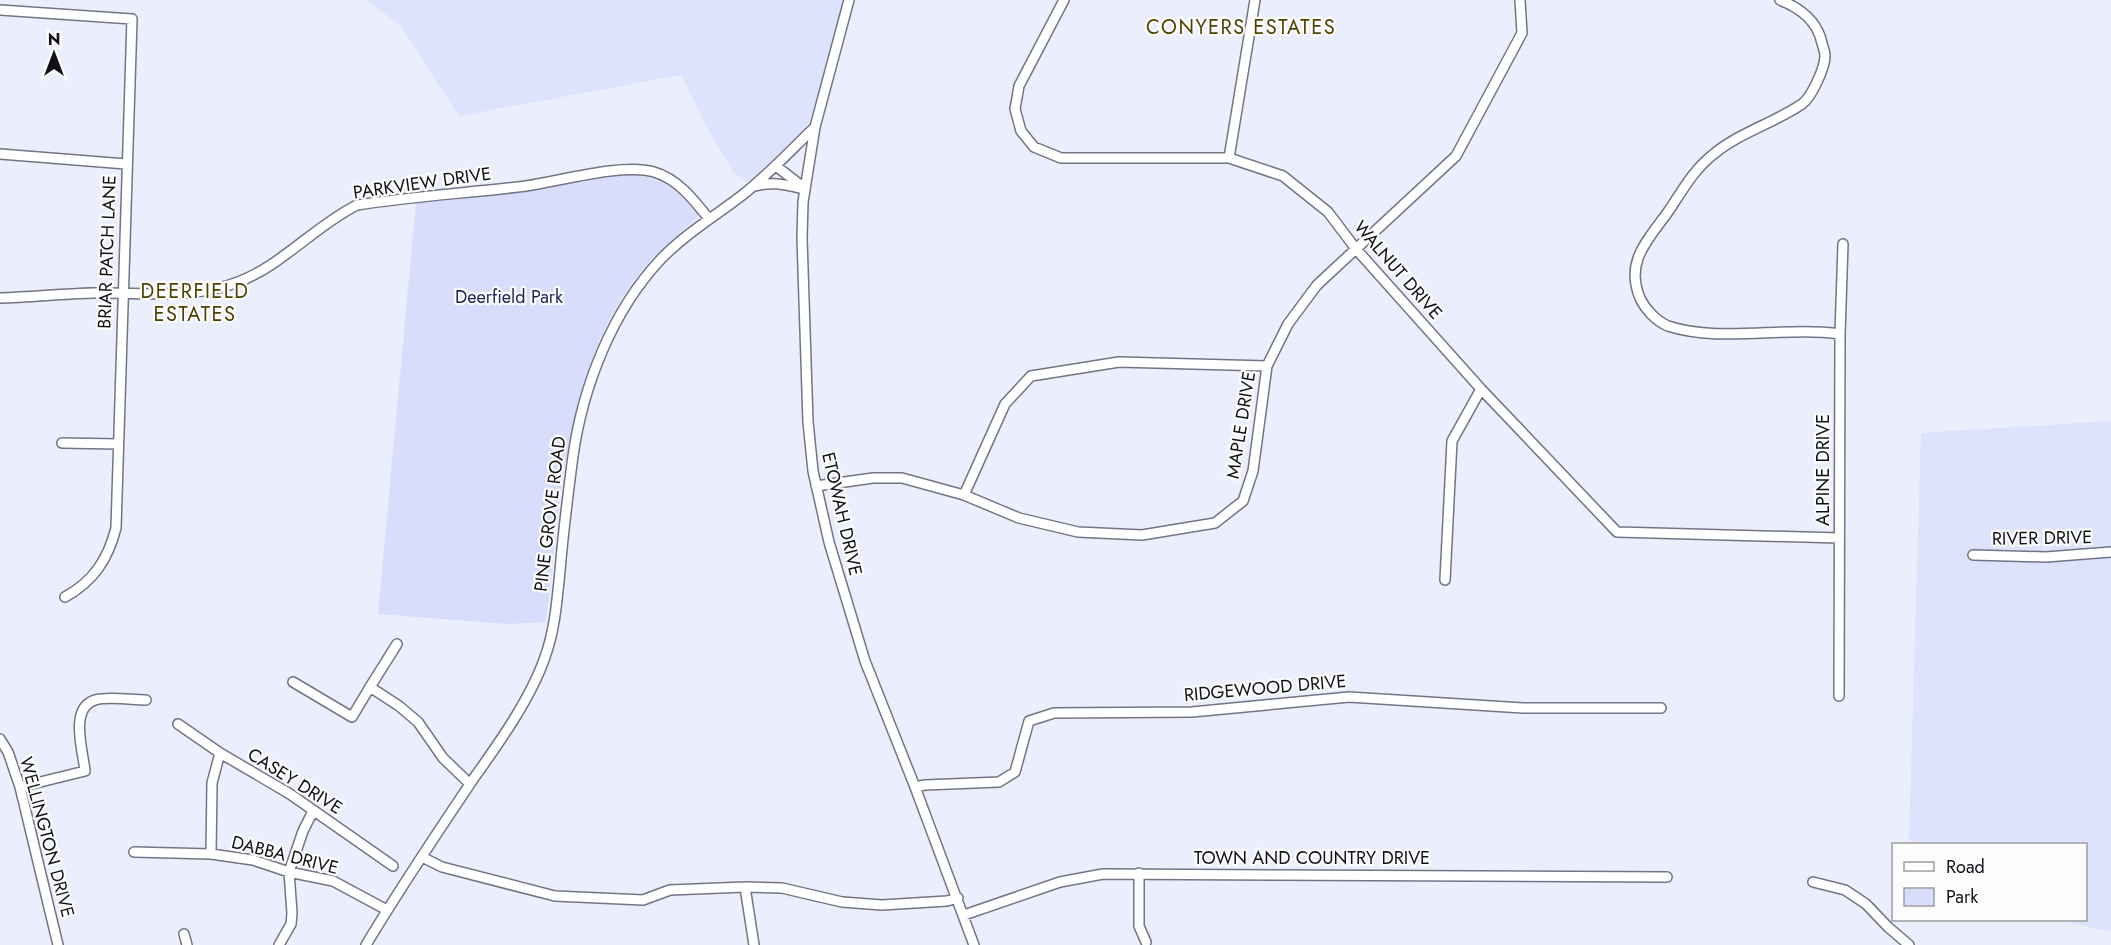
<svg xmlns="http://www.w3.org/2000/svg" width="2111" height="945" font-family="Jost,sans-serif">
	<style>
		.built { fill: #dee3fd }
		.green { fill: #d8ddfc }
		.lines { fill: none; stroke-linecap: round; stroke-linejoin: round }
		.minor-casing { stroke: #727585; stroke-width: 12 }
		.minor { stroke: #fff; stroke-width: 9 }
		.labels { text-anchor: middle; stroke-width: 4.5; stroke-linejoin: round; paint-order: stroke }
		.street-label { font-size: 18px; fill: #101117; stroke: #fcfcfc }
		.park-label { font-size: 18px; fill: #23255b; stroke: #fcfcfc }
		.neighbourhood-label { font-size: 20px; letter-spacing: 1.5px; fill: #4e4200; stroke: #fcfcfc }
	</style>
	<rect width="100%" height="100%" fill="#ebeefd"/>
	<!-- built -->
	<path class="built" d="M367 0H844L821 88 814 111 803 132 763 173 746 182 734 173 708 130 681 75 459 116 401 26Z
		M2111 421V932L2059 920H2086V844H1917L1909 840 1921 433Z"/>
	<!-- green -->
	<path class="green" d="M626 175C657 174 680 190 698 215L696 219C678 235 659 250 643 269 563 367 561 503 546 622L507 624 378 614 416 202 531 190Z"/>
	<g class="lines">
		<defs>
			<path id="minor" d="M849 0 815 127 803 202 802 238 808 422 813 471 829 542 865 661 915 787 974 945
				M1064 0 1019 86 1015 109 1021 131 1034 147 1061 158H1229L1283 176 1328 212 1356 249 1481 389 1617 532 1839 538
				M1780 0C1800 8 1817 20 1822 43 1823 47 1825 52 1825 56 1825 68 1811 98 1802 104 1774 123 1741 132 1715 153 1695 168 1683 189 1670 209 1650 238 1624 260 1640 298 1645 309 1656 321 1668 326 1720 343 1785 326 1840 334
				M0 10 132 19 116 528C108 559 94 581 65 597
				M0 154 126 164
				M1229 158 1255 0
				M776 166 803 187
				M755 186C774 181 786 185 804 189
				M0 298C31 297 61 294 92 293 140 292 192 300 238 282 281 266 315 226 357 205 413 196 470 193 526 186 561 181 622 163 654 172 678 179 694 200 709 219
				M62 443 118 444
				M816 486 873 478H902L964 495 1019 518 1078 532 1142 535 1215 523 1243 501 1253 471 1267 366 1288 324 1317 285 1456 156 1522 33 1520 0
				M964 495 1005 404 1031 376 1119 362 1267 366
				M1973 555 2046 557 2111 552
				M1445 580 1452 441 1481 389
				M397 644 370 687 399 706 418 722 443 758 470 784
				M293 682 352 717 370 687
				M1839 696 1840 334 1843 244
				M178 724 220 753 290 794 393 866
				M0 739 8 752 20 787 58 945
				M20 787 85 771C83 751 69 708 95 700 107 696 133 700 146 700
				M915 787 925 785 999 782 1015 772 1029 721 1054 713 1192 712 1349 697 1523 708H1661
				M134 852 211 854 253 860 289 872 333 881 387 910
				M211 854 212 783 220 753
				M422 857 442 867 555 896 643 900 670 890 745 887 782 888 842 902 882 905 947 901 958 898
				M1139 873V926L1146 942
				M1813 882 1845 890 1866 904 1888 927 1909 945
				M745 887 754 945
				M964 915 1060 882 1103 874 1667 877
				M184 934 187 945
				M279 945 291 924 292 913 289 872 303 831 313 811
				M366 945C400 888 437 833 474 778 499 743 531 698 545 657 555 630 557 600 560 571 563 533 568 494 573 456 583 386 612 311 661 259 686 233 717 215 745 193 770 173 792 149 815 127"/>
		</defs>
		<!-- minor casing -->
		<use href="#minor" class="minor-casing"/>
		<!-- minor -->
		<use href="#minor" class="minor"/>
	</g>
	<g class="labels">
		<!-- street labels -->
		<g class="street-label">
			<text transform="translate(422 183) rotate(-8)" y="6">PARKVIEW DRIVE</text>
			<text transform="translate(107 252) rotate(-88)" y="6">BRIAR PATCH LANE</text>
			<text transform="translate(1398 270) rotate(49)" y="6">WALNUT DRIVE</text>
			<text transform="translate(1241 425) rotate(-81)" y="6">MAPLE DRIVE</text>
			<text transform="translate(1823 470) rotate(-90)" y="6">ALPINE DRIVE</text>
			<text transform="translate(550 514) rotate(-83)" y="6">PINE GROVE ROAD</text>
			<text transform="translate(842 514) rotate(77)" y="6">ETOWAH DRIVE</text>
			<text transform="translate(2042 538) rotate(-1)" y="6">RIVER DRIVE</text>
			<text transform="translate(1265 688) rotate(-5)" y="6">RIDGEWOOD DRIVE</text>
			<text transform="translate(295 781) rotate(32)" y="6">CASEY DRIVE</text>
			<text transform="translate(47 837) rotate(75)" y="6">WELLINGTON DRIVE</text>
			<text transform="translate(285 855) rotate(14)" y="6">DABBA DRIVE</text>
			<text x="1312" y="864">TOWN AND COUNTRY DRIVE</text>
		</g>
		<!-- park labels -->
		<g class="park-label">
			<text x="509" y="303">Deerfield Park</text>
		</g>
		<!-- neighbourhood labels -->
		<g class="neighbourhood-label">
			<text x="1241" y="34">CONYERS ESTATES</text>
			<text x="195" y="298">DEERFIELD<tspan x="195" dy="23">ESTATES</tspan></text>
		</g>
	</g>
	<!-- legend -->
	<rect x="1892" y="843" width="195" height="78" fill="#fcfcfc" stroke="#9e9ea0" stroke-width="1.5"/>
	<rect x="1904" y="862" width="30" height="9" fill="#ffffff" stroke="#9e9ea0" stroke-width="1.5"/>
	<text x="1946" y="873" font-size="18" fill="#101117">Road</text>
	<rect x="1904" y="888" width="30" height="18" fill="#d8ddfc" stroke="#9e9ea0" stroke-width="1.5"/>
	<text x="1946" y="903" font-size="18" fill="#101117">Park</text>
	<!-- north arrow -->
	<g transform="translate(54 54)" stroke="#fcfcfc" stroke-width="4.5" paint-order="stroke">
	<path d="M0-4.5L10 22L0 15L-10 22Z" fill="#101117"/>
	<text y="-9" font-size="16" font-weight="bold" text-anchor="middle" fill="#101117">N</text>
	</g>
</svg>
